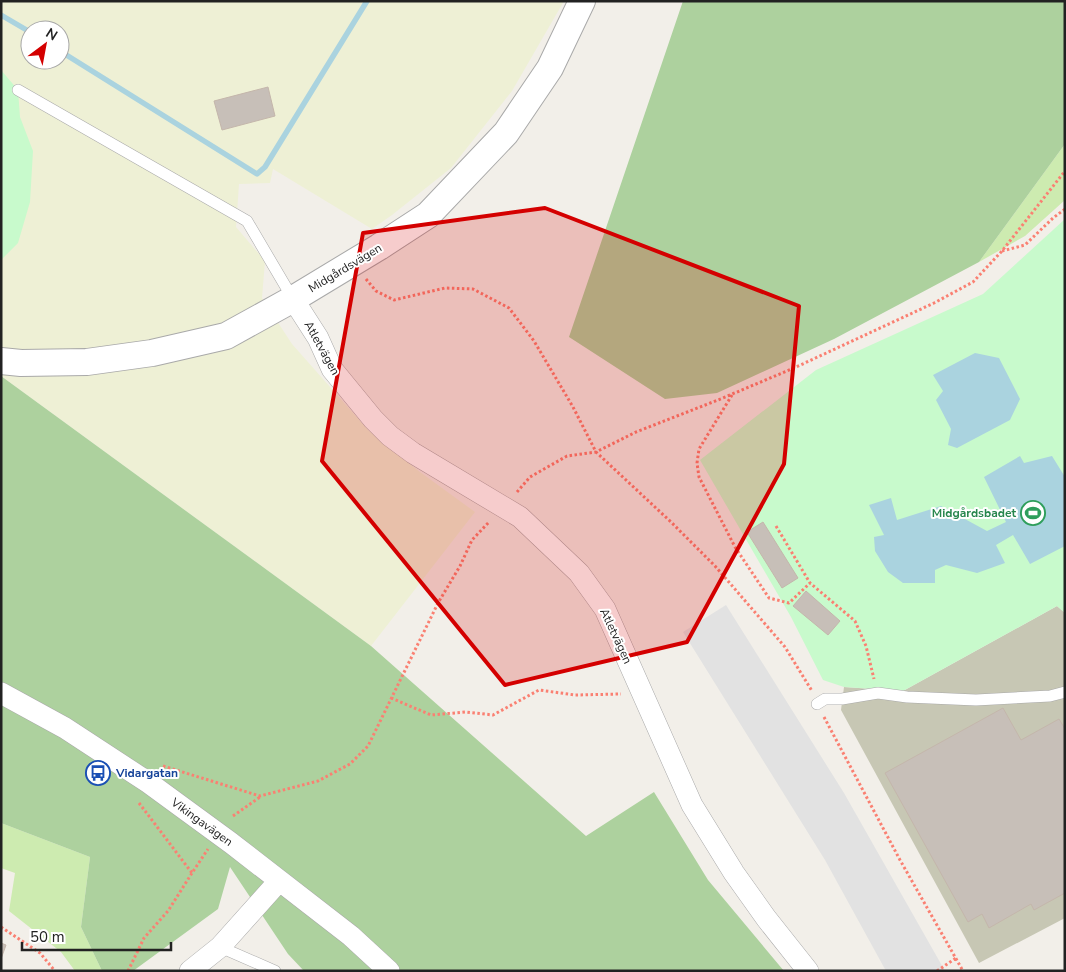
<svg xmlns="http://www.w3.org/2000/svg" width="1066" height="972" font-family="'Nunito Sans',sans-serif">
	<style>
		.construction { fill: #c7c7b4 }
		.farmland { fill: #eef0d5; fill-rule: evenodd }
		.grass { fill: #cdebb0 }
		.forest { fill: #add19e }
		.park { fill: #c8facc }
		.parking { fill: #e2e2e2 }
		.water { fill: #aad3df }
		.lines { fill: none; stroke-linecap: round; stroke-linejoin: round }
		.stream { stroke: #aad3df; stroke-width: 5.5 }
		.building { fill: #c7bfb8; stroke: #c4b6ab }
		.service-casing { stroke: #a9a9a9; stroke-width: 12 }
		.minor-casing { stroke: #a9a9a9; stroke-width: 22 }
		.tertiary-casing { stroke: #a9a9a9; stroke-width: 28 }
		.path { stroke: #fa8072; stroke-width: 3; stroke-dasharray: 2.5 2.5; stroke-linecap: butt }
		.service { stroke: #fff; stroke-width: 11 }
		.minor { stroke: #fff; stroke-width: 21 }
		.tertiary { stroke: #fff; stroke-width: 26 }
		.marked { fill: #d40000; fill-opacity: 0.2; stroke: #d40000; stroke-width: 4; stroke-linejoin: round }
		.labels { text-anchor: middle; stroke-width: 4; stroke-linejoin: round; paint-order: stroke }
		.street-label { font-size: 12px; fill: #222; stroke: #fff }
		.leisure-label { font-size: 12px; font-weight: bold; fill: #27864d; stroke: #fff; text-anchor: end }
		.transit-label { font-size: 12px; font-weight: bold; fill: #164399; stroke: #fff; text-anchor: start }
	</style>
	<rect width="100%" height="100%" fill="#f2efe9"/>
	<!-- construction -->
	<path class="construction" d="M1057 606 1065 613V918L979 963 841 710 844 687 903 691Z"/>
	<!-- farmland -->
	<path class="farmland" d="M1 1H564L512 91 451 168 392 215 372 229 273 169 270 183 239 184 236 227 265 261 262 298 292 344 369 431 420 472 475 512 371 646 1 376ZM30 30H60V60H30Z"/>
	<!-- grass -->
	<path class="grass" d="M1065 144V200L1025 236 979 262Z
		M1 823 90 857 81 927 102 971H75L61 952 9 911 15 873 1 868Z"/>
	<!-- forest -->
	<path class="forest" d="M683 1H1065V144L979 262 834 339 717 393 665 399 569 337Z
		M1 376 371 646 586 836 654 792 708 880 784 971H304L288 954 230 867 218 909 133 971H102L81 927 90 857 1 823Z"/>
	<!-- park -->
	<path class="park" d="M1 70 18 90 20 117 33 151 30 202 18 243 1 260Z
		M1065 219V613L1057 606 903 691 844 687 823 680 791 617 700 460 816 370 983 294Z"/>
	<!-- parking -->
	<path class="parking" d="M726 605 844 793 945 971H886L825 860 683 632Z"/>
	<!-- water -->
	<path class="water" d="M975 353 999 358 1020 399 1010 420 957 448 948 445 951 429 936 400 943 391 933 375Z
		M1020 456 1024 463 1052 456 1065 477V546L1030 564 1013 535 996 545 1005 563 977 573 946 565 935 570V583H903L888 572 875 551 874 537 884 535 869 505 891 498 897 520 941 506 987 531 1006 522 984 477Z"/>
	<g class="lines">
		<!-- stream -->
		<path class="stream" d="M1 15 30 32
			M60 51 257 174 265 167 367 1"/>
	</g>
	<!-- building -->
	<path class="building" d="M268 87 275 116 222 130 214 101Z
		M763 522 798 578 782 588 747 532Z
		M806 591 840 621 828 635 793 606Z
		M1003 708 1021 740 1059 719 1065 729V893L1034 910 1031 904 989 928 982 914 968 922 885 773Z
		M1 943 6 945 1 959Z"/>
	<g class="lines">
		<defs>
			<path id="service" d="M18 90 247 221 293 299
				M817 704 825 699H842L878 693 907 697 976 700 1050 696 1065 692
				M220 947 275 971"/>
			<path id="minor" d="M293 299 318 338 332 369 373 419 390 436 413 453 520 517 579 573 605 609 692 805 734 873 766 918 808 971
				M1 693 65 728 149 783 231 843 351 936 389 971
				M190 971 220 947 279 881"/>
			<path id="tertiary" d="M1 361 21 363 87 362 152 353 226 336 293 299 379 247 428 215 506 133 550 68 582 1"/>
		</defs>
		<!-- service casing -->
		<use href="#service" class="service-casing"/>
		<!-- minor casing -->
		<use href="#minor" class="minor-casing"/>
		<!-- tertiary casing -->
		<use href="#tertiary" class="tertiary-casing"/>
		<!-- path -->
		<path class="path" d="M1002 251 1025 245 1053 218 1065 209
			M366 279 376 291 394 300 445 288 473 289 509 308 534 341 573 407 596 452 671 522 715 566 785 647 812 691
			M732 395 699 449 697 463 699 477 735 547 769 598 789 603 810 583
			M517 492 530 477 567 456 596 452 636 432 718 400 794 368 934 303 973 282 1002 251 1065 171
			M776 526 810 583 855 621 866 646 874 679
			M391 698 431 715 466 712 493 715 539 690 575 695 621 694
			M824 717 900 860 963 971
			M163 766 260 796 318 781 350 764 368 746 438 603 460 566 472 540 489 522
			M139 803 192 873 208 849
			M233 816 260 797
			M1 927 40 953 55 971
			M128 971 144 938 168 911 192 873
			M937 971 956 958"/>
		<!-- service -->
		<use href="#service" class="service"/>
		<!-- minor -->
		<use href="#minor" class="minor"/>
		<!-- tertiary -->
		<use href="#tertiary" class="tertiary"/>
	</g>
	<!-- marked area -->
	<path class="marked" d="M545 208 799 306 784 464 687 642 505 685 322 461 363 233Z"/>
	<!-- icons -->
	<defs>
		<symbol id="stadium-ring" viewBox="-11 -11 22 22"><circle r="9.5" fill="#fff" stroke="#2e9e5b" stroke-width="1.5"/><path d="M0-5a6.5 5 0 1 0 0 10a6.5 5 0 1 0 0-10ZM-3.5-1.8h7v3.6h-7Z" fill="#2e9e5b"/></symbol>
		<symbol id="bus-ring" viewBox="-11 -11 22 22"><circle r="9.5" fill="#fff" stroke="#1a4fb4" stroke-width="1.5"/><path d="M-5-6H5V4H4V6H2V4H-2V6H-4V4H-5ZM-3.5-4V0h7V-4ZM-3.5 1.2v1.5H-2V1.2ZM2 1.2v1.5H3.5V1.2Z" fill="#1a4fb4"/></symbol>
	</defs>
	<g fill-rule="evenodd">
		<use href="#stadium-ring" x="1019" y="499" width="28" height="28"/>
		<use href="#bus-ring" x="84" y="759" width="28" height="28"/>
	</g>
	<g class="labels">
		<!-- street labels -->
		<g class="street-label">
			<text transform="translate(345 268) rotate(-31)" y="4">Midgårdsvägen</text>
			<text transform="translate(322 348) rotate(61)" y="4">Atletvägen</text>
			<text transform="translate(616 636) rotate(65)" y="4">Atletvägen</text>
			<text transform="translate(202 822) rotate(36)" y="4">Vikingavägen</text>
		</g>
		<!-- leisure labels -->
		<g class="leisure-label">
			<text x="1016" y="517">Midgårdsbadet</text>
		</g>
		<!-- transit labels -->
		<g class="transit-label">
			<text x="116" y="777">Vidargatan</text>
		</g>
	</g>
	<!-- border -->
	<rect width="1066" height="972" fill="none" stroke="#222222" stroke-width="5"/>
	<!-- north arrow -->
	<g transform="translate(45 45) rotate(32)"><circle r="24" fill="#ffffff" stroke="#a7a7a7"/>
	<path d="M0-4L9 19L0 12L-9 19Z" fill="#d40000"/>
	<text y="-8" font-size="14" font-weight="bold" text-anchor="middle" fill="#222222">N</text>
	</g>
	<!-- scale -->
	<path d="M22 942v8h149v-8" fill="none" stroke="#222222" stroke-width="2.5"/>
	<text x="30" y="942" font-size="15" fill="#222222" stroke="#ffffff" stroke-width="4" paint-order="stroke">50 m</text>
</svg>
